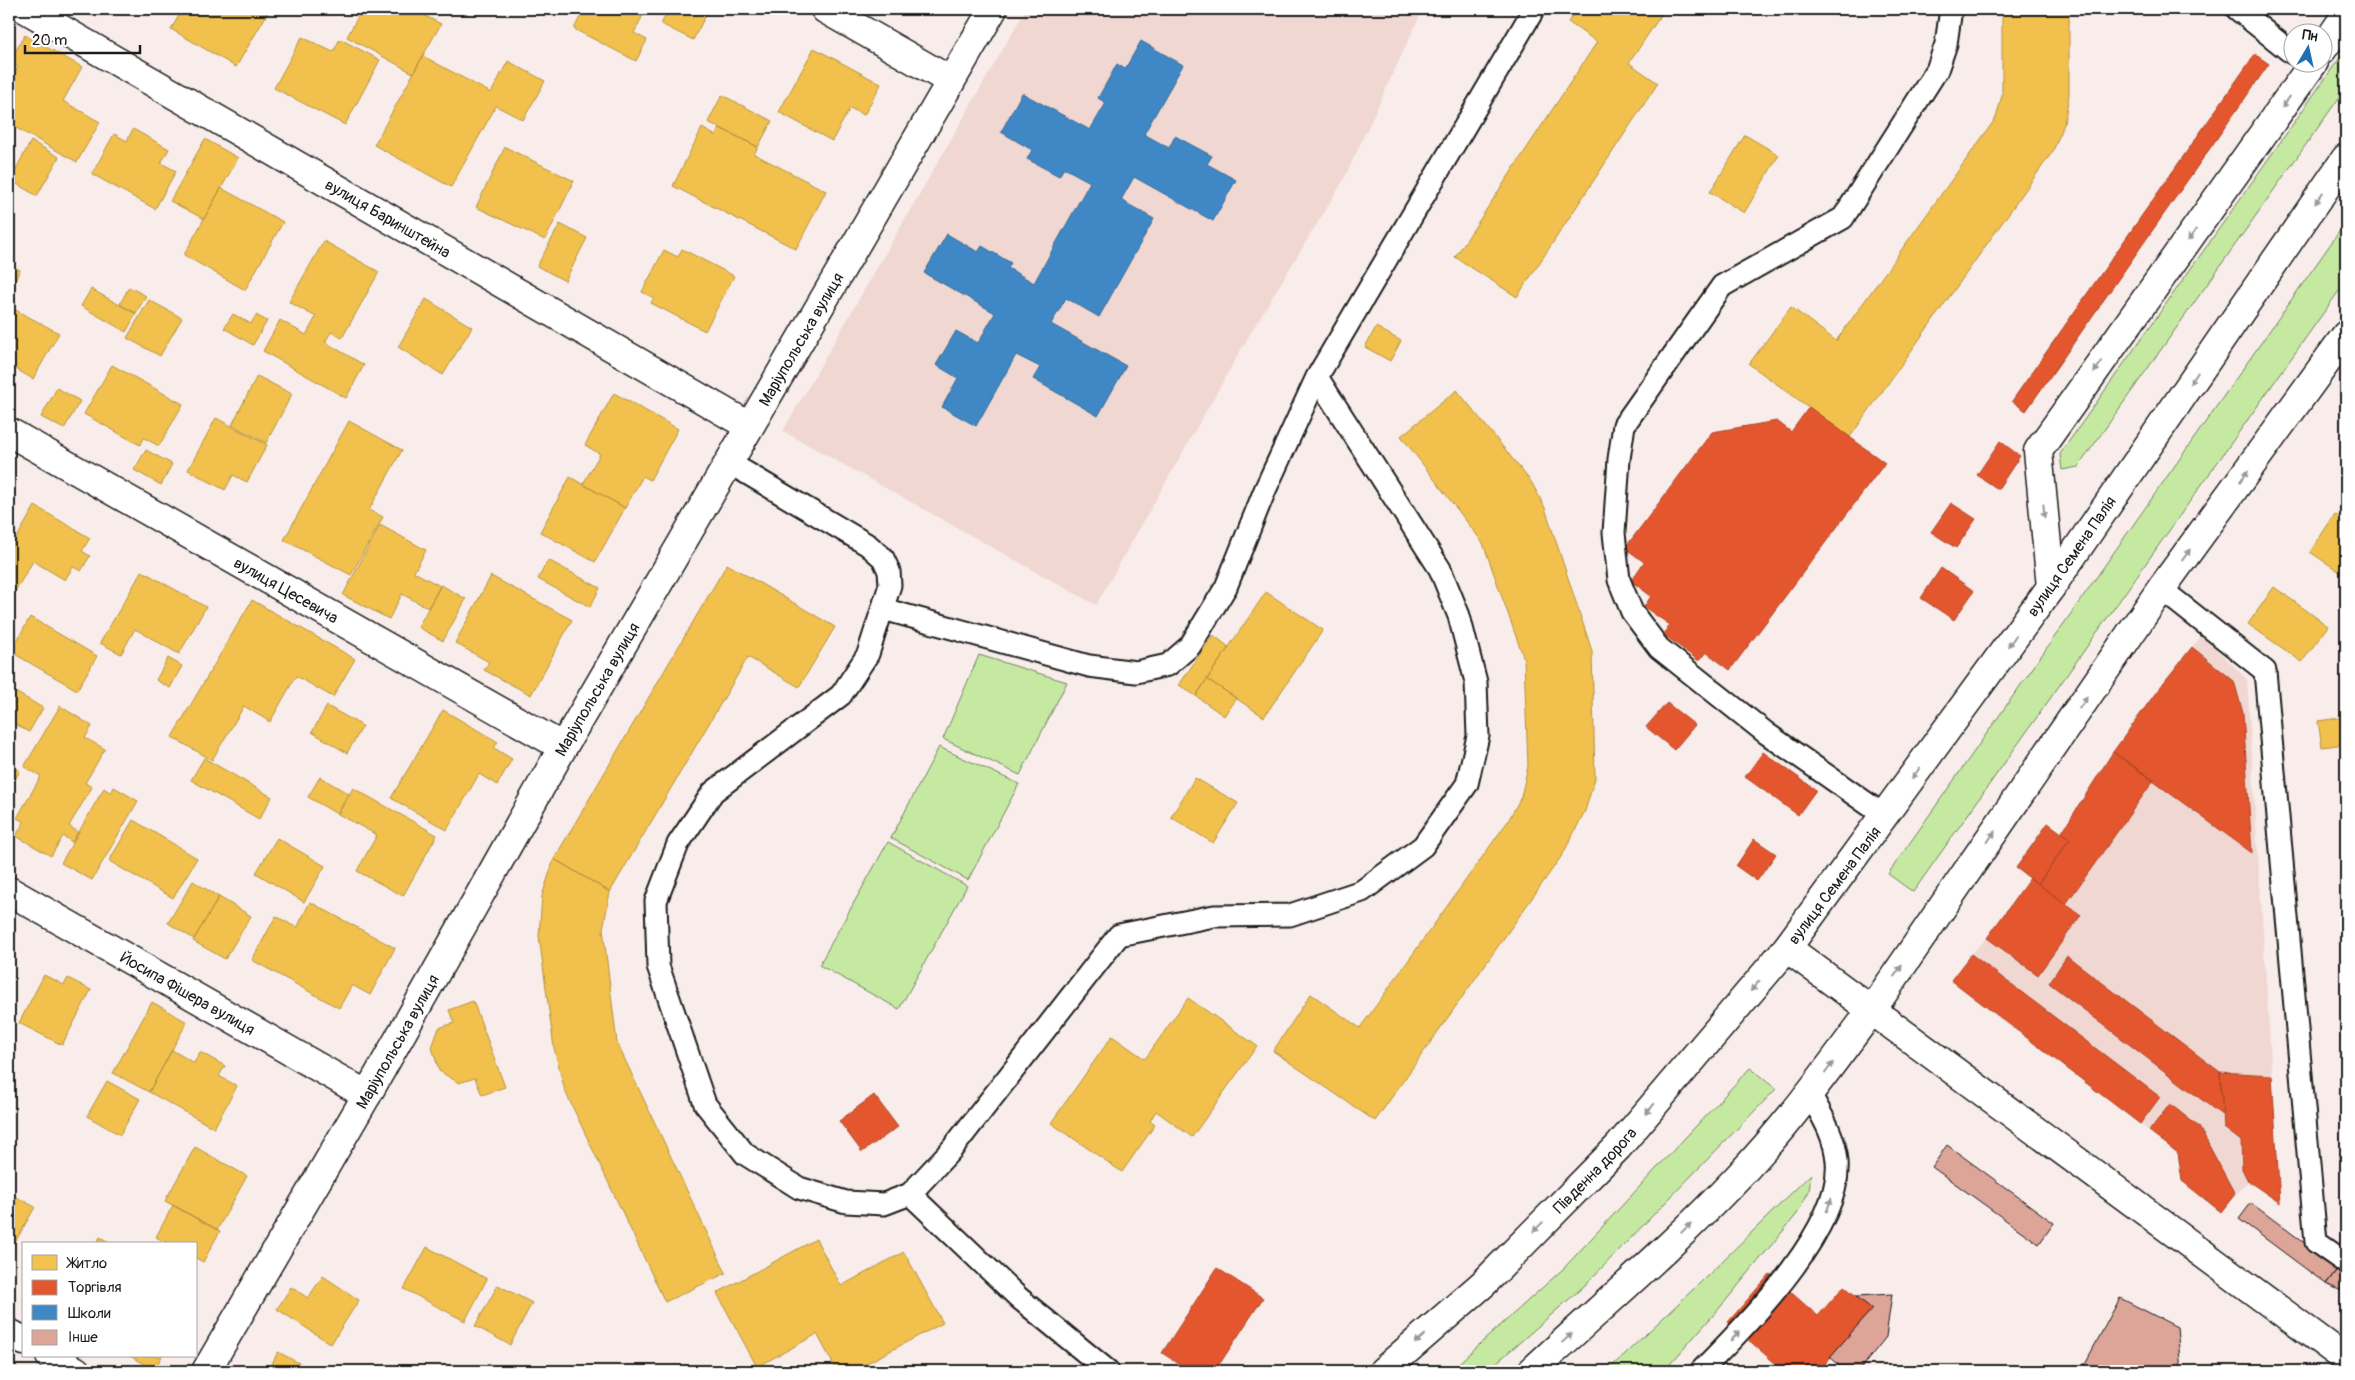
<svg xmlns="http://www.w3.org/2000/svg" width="2355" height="1380" font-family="Pangolin,sans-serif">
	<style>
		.built { fill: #f0d7d1 }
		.green { fill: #c6e9a2; stroke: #71825f }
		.homes { fill: #f2c14e; stroke: #b2903f }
		.shops { fill: #e4572e; stroke: #a84529 }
		.schools { fill: #3f88c5; stroke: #346892 }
		.building { fill: #dda498; stroke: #1c1c1c }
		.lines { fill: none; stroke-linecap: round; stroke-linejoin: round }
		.service-casing { stroke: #1c1c1c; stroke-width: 25 }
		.minor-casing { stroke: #1c1c1c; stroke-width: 31 }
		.primary-casing { stroke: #1c1c1c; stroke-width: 31 }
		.trunk-casing { stroke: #1c1c1c; stroke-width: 31 }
		.service { stroke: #fff; stroke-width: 21 }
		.minor { stroke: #fff; stroke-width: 28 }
		.primary { stroke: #fff; stroke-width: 28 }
		.trunk { stroke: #fff; stroke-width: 28 }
		.oneway { fill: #999 }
		.labels { text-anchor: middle; stroke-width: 5; stroke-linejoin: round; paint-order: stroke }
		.street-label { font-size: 16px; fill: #1c1c1c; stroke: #fff }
	</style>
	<rect width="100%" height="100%" fill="#f8edea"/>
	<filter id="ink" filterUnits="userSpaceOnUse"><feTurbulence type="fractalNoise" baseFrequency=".02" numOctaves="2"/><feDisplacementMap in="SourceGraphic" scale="10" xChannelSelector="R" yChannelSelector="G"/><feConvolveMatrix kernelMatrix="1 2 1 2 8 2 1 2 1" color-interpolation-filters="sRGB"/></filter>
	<g filter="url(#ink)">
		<!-- built -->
		<path class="built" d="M1026 9H1423L1343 181 1251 332 1096 605 783 431Z
			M2202 635 2247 679 2280 1202 2248 1181 2221 1212 2182 1181 2178 1153 1951 980 1971 954 1987 938 2030 878 2070 839 2062 832 2157 691Z"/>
		<!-- green -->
		<path class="green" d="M2346 49V88L2078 467 2062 470 2060 454Z
			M2346 222V281L1913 892 1888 874Z
			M979 655 1067 682 1020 775 943 739Z
			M939 747 1019 784 968 880 891 838Z
			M888 842 967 886 899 1009 819 965Z
			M1750 1068 1776 1089 1583 1287 1487 1371H1450L1563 1269Z
			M1811 1174 1809 1191 1797 1214 1723 1304 1664 1371H1607L1701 1282Z"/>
		<!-- homes -->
		<path class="homes" d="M183 9H270L236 67 171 29Z
			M362 9H412L441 24 413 73 347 37Z
			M584 9H646L634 33 647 40 636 61 574 29Z
			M669 9H709L693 40 661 24Z
			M1577 9H1665L1629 63 1658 83 1517 297 1455 257 1597 42 1568 22Z
			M2002 9H2069V95L2064 124 2053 151 1850 437 1749 364 1791 307 1836 341 1996 118 2002 95Z
			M25 35 82 67 63 101 100 122 77 162 9 124V84L18 67 9 62Z
			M302 37 333 52 340 39 380 60 345 125 274 88Z
			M814 48 881 84 864 115 850 108 832 141 779 112Z
			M423 56 491 93 508 61 545 81 523 120 496 106 451 187 374 145Z
			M722 95 772 121 758 147 708 122Z
			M702 128 716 136 720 128 758 147 754 154 826 191 796 249 673 186Z
			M133 129 169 149 161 163 176 171 155 209 92 174 114 134 127 141Z
			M1745 135 1779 155 1744 213 1710 192Z
			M205 139 238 158 204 219 170 201Z
			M31 141 59 157 37 196 10 180Z
			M505 147 574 181 545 240 476 207Z
			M221 188 283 222 245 290 184 255Z
			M560 224 587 238 565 281 537 266Z
			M324 241 379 272 342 338 331 332 325 342 364 365 346 398 263 351 280 320 306 335 316 317 289 302Z
			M682 249 734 276 705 331 651 303 654 298 642 292 664 250 678 257Z
			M9 264 20 270 9 293Z
			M129 287 146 296 136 313 120 304Z
			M91 289 136 314 126 332 81 306Z
			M426 299 472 327 443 375 398 347Z
			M149 300 182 318 160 356 127 338Z
			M10 307 59 333 33 379 9 365Z
			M233 314 251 324 256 315 267 321 253 345 224 328Z
			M1376 327 1401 341 1390 361 1365 347Z
			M112 365 183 404 159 446 144 438 140 445 84 414Z
			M257 376 292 394 266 443 232 425Z
			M57 388 80 401 64 429 41 417Z
			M1457 390 1532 483 1545 508 1592 651 1595 778 1585 811 1563 854 1375 1121 1273 1051 1311 994 1360 1028 1508 821 1521 797 1528 766 1524 659 1483 543 1401 436Z
			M614 393 678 429 650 480 643 476 625 508 583 484 600 454 585 445Z
			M216 418 267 445 247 482 233 475 225 490 188 470Z
			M349 421 402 450 369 510 383 517 351 575 284 540Z
			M146 450 172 464 161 485 134 470Z
			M570 477 625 508 595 562 540 532Z
			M35 506 90 538 82 551 90 556 81 571 73 567 65 580 33 561 14 593 9 590V551Z
			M2335 514 2346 521V576L2310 552Z
			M380 525 426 550 414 572 440 586 428 608 402 594 389 619 343 595Z
			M548 560 600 588 590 607 538 579Z
			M727 564 835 627 799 687 748 657 610 892 554 859Z
			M142 571 206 607 179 654 135 629 121 654 100 643Z
			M491 576 572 620 531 695 484 670 489 662 455 643Z
			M441 585 466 599 443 641 418 627Z
			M2274 587 2328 626 2302 662 2248 624Z
			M1266 592 1323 630 1264 717 1207 679Z
			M252 600 355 659 333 697 296 676 270 722 244 706 212 760 172 737Z
			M30 617 97 656 77 690 11 652Z
			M1213 635 1229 647 1196 696 1179 685Z
			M168 658 182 666 170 688 156 680Z
			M1207 679 1236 698 1224 716 1196 696Z
			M10 689 43 708 29 732 9 721Z
			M60 706 92 726 85 738 105 749 85 783 92 787 69 826 78 832 72 842 63 836 51 856 16 836 24 822 17 818 41 776 24 767Z
			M327 706 363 726 347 753 312 732Z
			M443 710 498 742 494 748 512 759 497 785 479 774 447 830 391 798Z
			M2346 717V744L2322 747 2318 721Z
			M204 758 272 797 259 819 191 780Z
			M9 765 20 771 9 790Z
			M320 777 349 794 337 814 308 797Z
			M1195 778 1238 803 1213 843 1171 817Z
			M114 787 138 801 92 880 61 863 104 788 111 793Z
			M353 788 437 835 403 896 357 871 377 835 338 814Z
			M133 820 197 858 173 898 109 861Z
			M277 838 325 866 304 902 256 873Z
			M2344 853H2346V891H2345Z
			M554 859 610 892 603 929 617 1043 726 1273 665 1302 565 1091 554 1048 539 936 542 896Z
			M193 881 219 897 194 939 168 923Z
			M219 897 251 916 225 959 193 941Z
			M310 902 395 948 370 995 352 985 339 1008 252 960 276 916 297 928Z
			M44 975 64 985 68 978 91 990 62 1045 19 1023Z
			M1188 998 1257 1046 1192 1137 1156 1111 1150 1121 1155 1125 1122 1172 1051 1123 1112 1036 1145 1059Z
			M473 1001 505 1087 482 1095 475 1078 459 1083 439 1071 432 1047 439 1028 454 1023 449 1010Z
			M152 1002 187 1022 149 1092 113 1073Z
			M172 1050 194 1063 200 1052 225 1066 219 1076 237 1086 214 1128 149 1092Z
			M107 1081 140 1099 120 1135 87 1116Z
			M195 1147 247 1176 217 1230 165 1201Z
			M9 1193 35 1207 9 1253Z
			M173 1205 220 1231 203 1262 196 1258V1244H169L156 1237Z
			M100 1237 112 1244H96Z
			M816 1239 841 1286 904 1252 943 1323 852 1371H837L817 1334 757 1367 717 1293Z
			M427 1247 487 1279 465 1321 404 1289Z
			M323 1276 359 1300 331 1344 277 1309 291 1287 308 1298Z
			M498 1285 532 1303 510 1345 475 1326Z
			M278 1352 314 1371H268Z
			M130 1356H162L154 1370Z"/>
		<!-- shops -->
		<path class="shops" d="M2255 54 2269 64 2026 411 2012 401Z
			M1809 407 1885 463 1730 670 1706 652 1699 661 1663 634 1670 625 1644 607 1651 596 1631 581 1644 562 1625 548 1712 432 1777 421 1791 432Z
			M2000 441 2020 456 1998 489 1977 475Z
			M1951 503 1976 519 1956 548 1931 532Z
			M1941 568 1974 591 1954 620 1921 598Z
			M2192 647 2234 681 2243 713 2252 853 2113 752 2157 691Z
			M1667 703 1695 725 1674 750 1646 727Z
			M1763 752 1816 790 1798 815 1745 777Z
			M2113 752 2154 780 2066 904 2038 884 2070 839 2062 832Z
			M2048 823 2070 839 2038 884 2016 868Z
			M1754 839 1776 854 1757 881 1736 866Z
			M2030 878 2081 915 2038 975 1987 938Z
			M1971 954 2160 1097 2140 1124 1951 980Z
			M2067 956 2220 1072 2223 1116 2049 983Z
			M2220 1072 2272 1075 2280 1203 2248 1181 2242 1169 2241 1141 2224 1128Z
			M874 1095 898 1127 862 1152 839 1121Z
			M2170 1104 2199 1127 2235 1194 2221 1212 2182 1181 2178 1153 2149 1131Z
			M1217 1268 1263 1298 1215 1371H1190L1162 1353Z
			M1770 1274 1818 1316 1844 1286 1872 1309 1819 1371H1784L1728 1322Z"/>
		<!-- schools -->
		<path class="schools" d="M1141 41 1183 65 1144 134 1169 148 1175 136 1212 156 1207 164 1236 180 1213 221 1134 177 1121 200 1154 219 1099 317 1066 298 1051 324 1126 366 1098 416 1033 379 1040 367 1016 355 976 426 942 407 958 378 936 365 956 331 978 343 995 313 924 273 947 234 978 252 982 246 1011 263 1008 268 1034 283 1090 182 1064 168 1059 176 1027 159 1032 150 1001 132 1022 93 1090 130 1106 103 1098 98 1117 64 1125 69Z"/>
		<!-- building -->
		<path class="building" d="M1947 1145 2054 1223 2039 1244 1932 1167Z
			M2251 1203 2338 1268 2326 1284 2239 1219Z
			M2338 1268 2346 1271V1293L2326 1284Z
			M1892 1294 1886 1337 1859 1371H1846L1830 1357 1872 1309 1856 1296Z
			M2120 1298 2177 1327 2181 1371H2081Z"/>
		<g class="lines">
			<defs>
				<path id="service" d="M2237 9 2292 53
					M728 462 868 545 883 558 889 571 890 585 868 654 841 695 713 792 678 844 656 901 658 966 705 1104 745 1154 799 1188 846 1202 884 1204 910 1194 952 1149 1119 935 1214 916 1290 915 1362 891 1423 846 1467 784 1478 736 1476 682 1459 616 1440 569 1317 377
					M2161 589 2265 671 2316 1242 2346 1263
					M883 609 1089 666 1136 672 1168 665 1190 646 1226 587 1265 490 1317 377 1534 9
					M1885 816 1766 733 1659 648 1632 612 1619 580 1614 533 1619 459 1624 425 1722 286 1843 218 1937 70 1946 44 1951 9
					M910 1194 1019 1298 1108 1371
					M1701 1371C1746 1325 1843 1229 1837 1161 1835 1136 1822 1116 1810 1094"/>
				<g id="minor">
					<path id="s1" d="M26 9 749 426"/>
					<path d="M825 9 951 81"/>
					<path d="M2322 50 2346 15"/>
					<path id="s2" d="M9 432 563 747"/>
					<path d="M2051 587 2038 451 2314 62"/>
					<path id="s3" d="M9 891 367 1095"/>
					<path d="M9 1333 24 1341"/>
					<path d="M50 1356 76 1371"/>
					<path id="s4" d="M206 1371 367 1095 563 747 993 9"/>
				</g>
				<g id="primary">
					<path id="s5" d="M1383 1371 1484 1283 1618 1147 1787 948"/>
					<path d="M1532 1371C1600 1308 1672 1247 1736 1179 1786 1127 1828 1069 1871 1011"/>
				</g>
				<path id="trunk" d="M2346 158 2051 587 1787 948 2346 1359
					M1871 1011 2161 589 2346 335"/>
			</defs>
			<!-- service casing -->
			<use href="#service" class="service-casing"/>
			<!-- minor casing -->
			<use href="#minor" class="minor-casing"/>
			<!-- primary casing -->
			<use href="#primary" class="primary-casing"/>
			<!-- trunk casing -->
			<use href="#trunk" class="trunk-casing"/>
			<!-- service -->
			<use href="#service" class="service"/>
			<!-- minor -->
			<use href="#minor" class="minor"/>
			<!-- primary -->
			<use href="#primary" class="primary"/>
			<!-- trunk -->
			<use href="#trunk" class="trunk"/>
		</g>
		<!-- one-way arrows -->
		<defs><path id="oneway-solid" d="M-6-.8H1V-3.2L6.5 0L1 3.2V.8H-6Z" transform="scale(1.25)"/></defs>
		<g class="oneway">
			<use href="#oneway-solid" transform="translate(2286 102) rotate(125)"/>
			<use href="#oneway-solid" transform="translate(2319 198) rotate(125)"/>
			<use href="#oneway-solid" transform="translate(2192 235) rotate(125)"/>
			<use href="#oneway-solid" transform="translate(2098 367) rotate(125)"/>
			<use href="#oneway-solid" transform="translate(2194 378) rotate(125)"/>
			<use href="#oneway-solid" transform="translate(2244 476) rotate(-54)"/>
			<use href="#oneway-solid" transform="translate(2044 511) rotate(85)"/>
			<use href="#oneway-solid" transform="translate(2186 555) rotate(-54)"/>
			<use href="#oneway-solid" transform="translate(2012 641) rotate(126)"/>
			<use href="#oneway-solid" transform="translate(2083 703) rotate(-55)"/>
			<use href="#oneway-solid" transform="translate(1916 773) rotate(126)"/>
			<use href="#oneway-solid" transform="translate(1991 837) rotate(-55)"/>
			<use href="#oneway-solid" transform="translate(1898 971) rotate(-55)"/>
			<use href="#oneway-solid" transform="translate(1755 986) rotate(130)"/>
			<use href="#oneway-solid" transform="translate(1829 1068) rotate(-54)"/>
			<use href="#oneway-solid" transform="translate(1650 1109) rotate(130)"/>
			<use href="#oneway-solid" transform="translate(1829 1205) rotate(-70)"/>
			<use href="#oneway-solid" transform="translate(1538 1227) rotate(135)"/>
			<use href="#oneway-solid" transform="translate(1686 1228) rotate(-44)"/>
			<use href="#oneway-solid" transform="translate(1735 1336) rotate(-49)"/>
			<use href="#oneway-solid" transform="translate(1567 1338) rotate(-43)"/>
			<use href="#oneway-solid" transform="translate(1420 1339) rotate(139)"/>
		</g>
	</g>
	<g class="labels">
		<!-- street labels -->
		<g class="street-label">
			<text dy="6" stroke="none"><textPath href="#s1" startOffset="418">вулиця Баринштейна</textPath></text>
			<text dy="6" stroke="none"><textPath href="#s4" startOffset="1191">Маріупольська вулиця</textPath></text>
			<text transform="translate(2071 556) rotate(-55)" y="6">вулиця Семена Палія</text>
			<text dy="6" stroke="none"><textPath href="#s2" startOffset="319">вулиця Цесевича</textPath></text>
			<text dy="6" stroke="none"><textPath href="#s4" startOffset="786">Маріупольська вулиця</textPath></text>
			<text transform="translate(1834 885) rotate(-53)" y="6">вулиця Семена Палія</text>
			<text dy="6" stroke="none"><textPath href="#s3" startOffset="206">Йосипа Фішера вулиця</textPath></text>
			<text dy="6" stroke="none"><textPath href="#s4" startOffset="381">Маріупольська вулиця</textPath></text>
			<text dy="6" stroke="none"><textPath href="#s5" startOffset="292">Південна дорога</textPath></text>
		</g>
	</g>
	<!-- margin -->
	<rect width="2355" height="1380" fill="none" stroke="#fff" stroke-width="30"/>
	<rect x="15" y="15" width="2325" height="1350" fill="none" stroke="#1c1c1c" stroke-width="2" filter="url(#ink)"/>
	<!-- legend -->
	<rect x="22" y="1242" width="175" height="115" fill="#ffffff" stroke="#a4a4a4"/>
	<rect x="32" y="1255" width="25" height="15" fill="#f2c14e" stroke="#a4a4a4"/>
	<text x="68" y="1268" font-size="15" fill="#1c1c1c">Житло</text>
	<rect x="32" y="1280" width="25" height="15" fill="#e4572e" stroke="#a4a4a4"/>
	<text x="68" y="1292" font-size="15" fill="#1c1c1c">Торгівля</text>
	<rect x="32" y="1305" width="25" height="15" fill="#3f88c5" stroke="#a4a4a4"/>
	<text x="68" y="1318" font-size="15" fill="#1c1c1c">Школи</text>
	<rect x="32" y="1330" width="25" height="15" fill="#dda498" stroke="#a4a4a4"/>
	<text x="68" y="1342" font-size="15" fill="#1c1c1c">Інше</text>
	<!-- north arrow -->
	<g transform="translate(2308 48) rotate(9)"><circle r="24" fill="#ffffff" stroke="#a4a4a4"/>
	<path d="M0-4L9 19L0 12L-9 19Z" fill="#1f6fb2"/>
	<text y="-8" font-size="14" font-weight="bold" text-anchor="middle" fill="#1c1c1c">Пн</text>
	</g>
	<!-- scale -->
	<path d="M25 45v8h115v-8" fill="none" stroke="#1c1c1c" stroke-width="2.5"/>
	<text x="32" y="45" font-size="15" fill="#1c1c1c" stroke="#ffffff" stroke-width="4" paint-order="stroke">20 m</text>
</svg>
